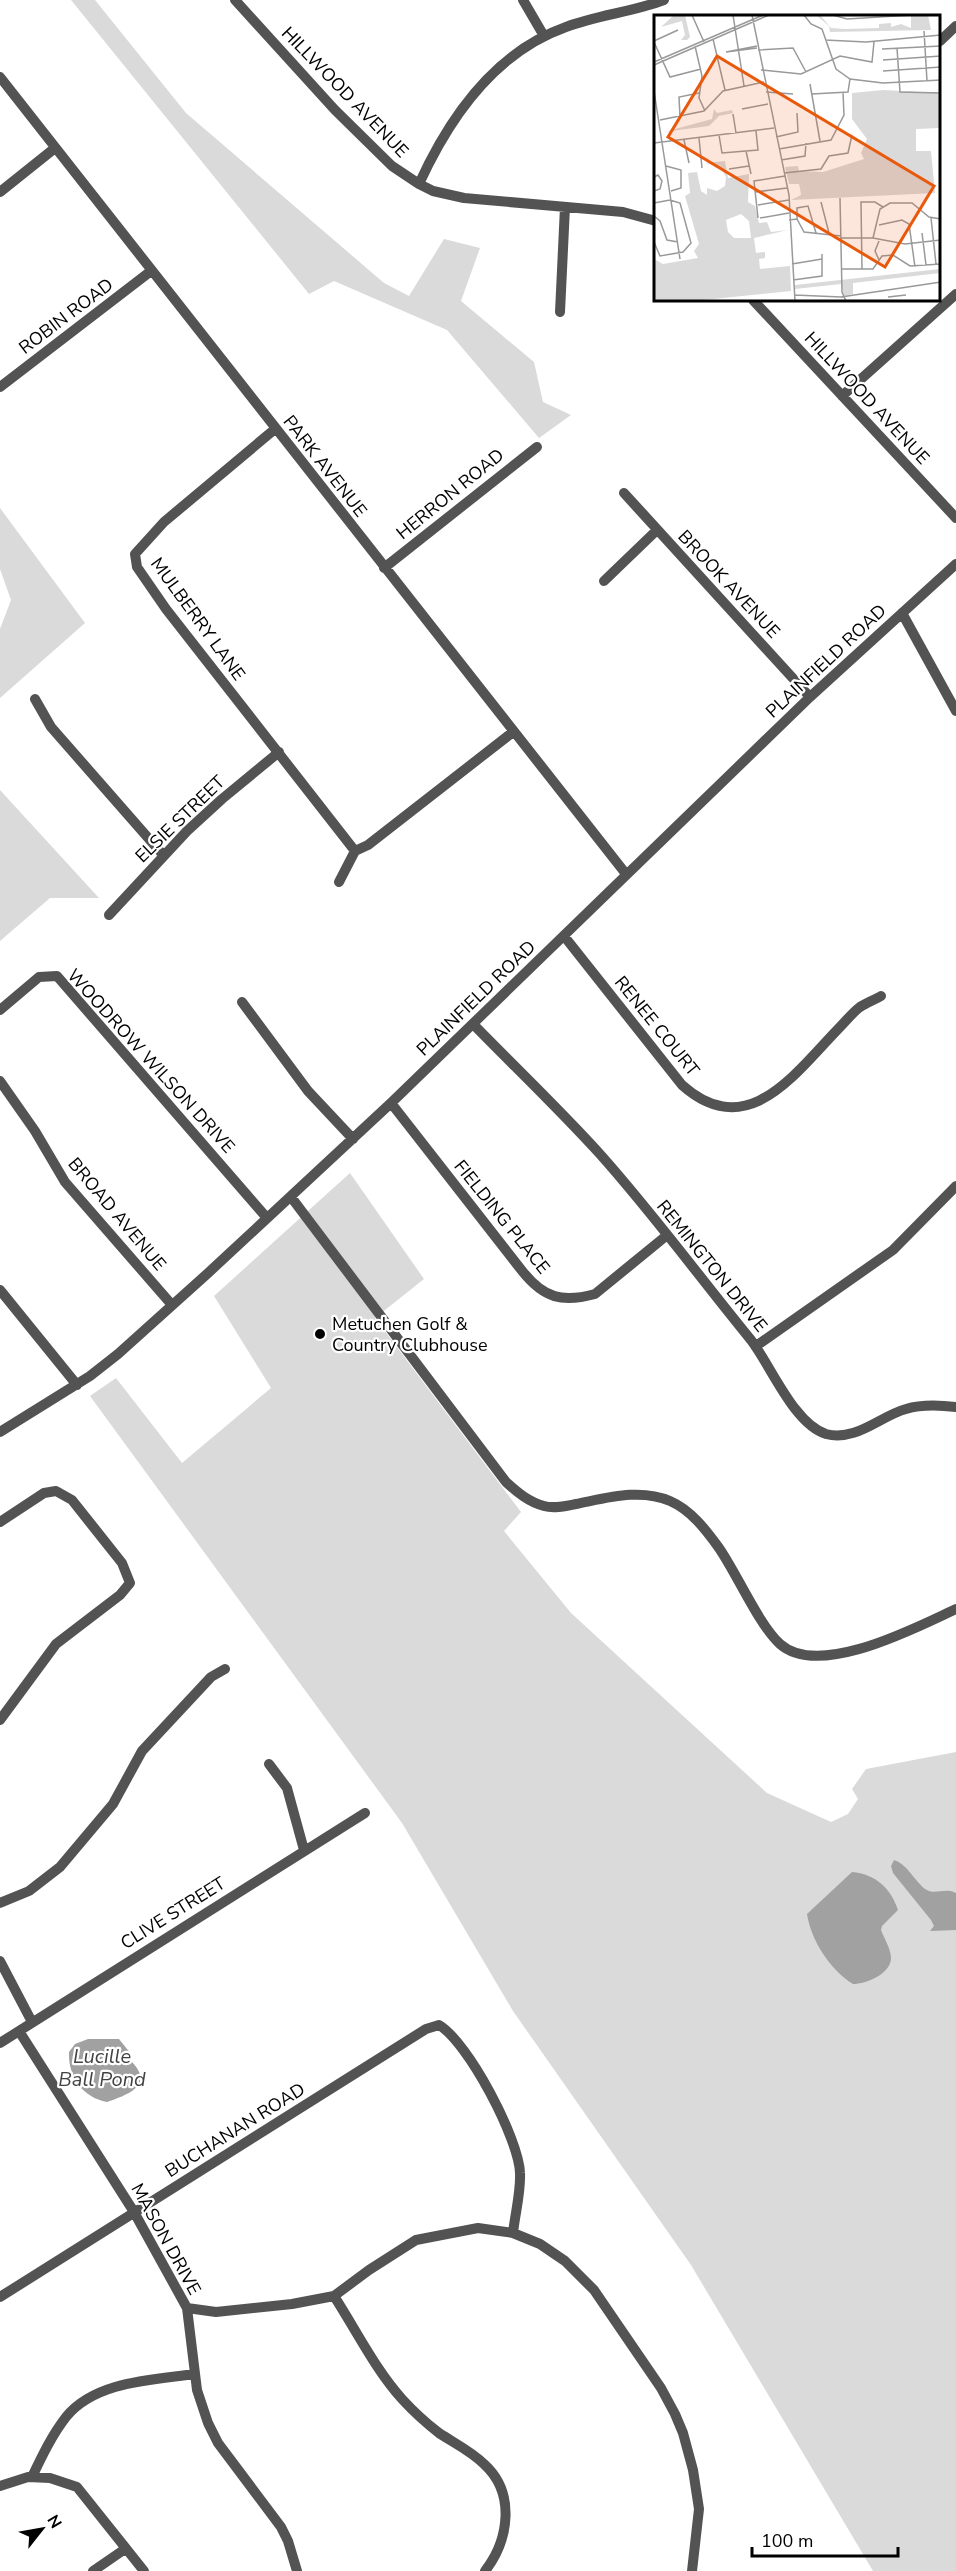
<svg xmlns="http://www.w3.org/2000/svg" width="956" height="2571" font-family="'Nunito Sans',sans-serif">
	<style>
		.green { fill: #dadada }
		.water { fill: #a1a1a1 }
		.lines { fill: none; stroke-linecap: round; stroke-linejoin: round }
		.minor { stroke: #535353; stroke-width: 10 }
		.poi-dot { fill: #000; stroke: #fff; stroke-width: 2 }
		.labels { text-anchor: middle; stroke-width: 4.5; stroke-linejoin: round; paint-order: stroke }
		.street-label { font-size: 18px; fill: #000; stroke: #fff }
		.poi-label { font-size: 18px; fill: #000; stroke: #fff; text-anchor: start }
		.water-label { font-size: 20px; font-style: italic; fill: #424242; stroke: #fff }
		.inset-road { fill: none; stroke: #999; stroke-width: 1.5 }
		.view { fill: #e8590c; fill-opacity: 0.15; stroke: #e8590c; stroke-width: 3 }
		.inset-edge { fill: none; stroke: #000; stroke-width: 3 }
	</style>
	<rect width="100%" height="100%" fill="#fff"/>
	<!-- green -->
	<path class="green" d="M71 0H95L186 113 384 283 409 296 444 239 480 248 461 301 534 362 543 402 571 415 539 438 447 330 334 281 309 294Z
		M0 508 85 623 0 698V629L11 600 0 569Z
		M0 790 99 898H50L0 941Z
		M350 1173 424 1279 375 1318 521 1512 504 1531 571 1613 767 1793 831 1822 848 1814 858 1799 852 1789 866 1769 956 1752V2571H873L691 2265 513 2011 402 1823 90 1396 116 1378 182 1463 271 1388 214 1296Z"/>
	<!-- water -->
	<path class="water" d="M894 1860C907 1864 914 1880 925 1889 935 1896 945 1887 956 1893V1930L930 1931 934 1926 931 1920 893 1873 891 1866Z
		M852 1872C875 1874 891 1888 898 1910L882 1926 881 1930C884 1938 891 1949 891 1958 891 1974 866 1984 853 1984 830 1970 811 1940 807 1914Z
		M88 2039H119L131 2054 129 2059C156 2084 130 2094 107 2102 82 2097 68 2076 69 2052L75 2044Z"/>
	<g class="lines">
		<!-- minor -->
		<path class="minor" d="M235 0 335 110 392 166 419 184 433 191 464 198 623 212 656 221
			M523 0 544 36
			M940 41 956 26
			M0 77 626 874
			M419 184C449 118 495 52 566 27 598 15 632 12 664 0
			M0 192 55 148
			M753 300 956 518
			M560 312 565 207
			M0 387 151 271
			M842 396 956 294
			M275 429 164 522 135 554 137 567 166 609 355 851 368 845 513 732
			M624 493 810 697
			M384 568 537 447
			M604 581 657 530
			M902 613 956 711
			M35 699 51 727 164 856
			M339 882 355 851
			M109 915 187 831 222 799 279 752
			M564 936 682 1085C748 1144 796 1072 840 1027 847 1020 853 1012 860 1007 866 1003 874 1000 881 996
			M242 1002 308 1091 353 1139
			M0 1010 39 977 57 976 267 1218
			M473 1024C515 1067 559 1109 599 1153 652 1212 701 1279 751 1340 771 1366 794 1424 826 1434 856 1442 880 1416 906 1409 922 1404 940 1405 956 1407
			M0 1081 35 1131 65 1182 172 1305
			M391 1103 523 1272C544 1298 562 1303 595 1294L666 1236
			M291 1197 506 1482C518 1493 529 1502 544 1506 554 1509 566 1506 576 1504 607 1498 640 1488 670 1501 691 1510 706 1530 719 1548 737 1574 759 1625 780 1644 819 1679 917 1627 956 1609
			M0 1290 77 1385
			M756 1346 893 1250 956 1186
			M0 1432 90 1376 118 1354 207 1274 391 1103 810 697 956 564
			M0 1522 44 1493 56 1491 72 1500 122 1563 130 1583 120 1595 56 1644 0 1720
			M269 1764 287 1788 304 1850
			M0 1903 29 1891 60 1867 113 1804 142 1751 211 1677 225 1669
			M0 1961 32 2022
			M19 2031 134 2212 187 2308 197 2390 208 2423 218 2443 281 2527 288 2541 297 2571
			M0 2043 365 1813
			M334 2296C356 2330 375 2369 402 2399 413 2411 426 2423 439 2433 454 2443 471 2451 484 2464 516 2493 509 2540 485 2571
			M0 2297 426 2029 439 2025C468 2042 519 2139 520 2173 521 2192 515 2214 513 2233
			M187 2308 216 2312 292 2304 334 2296 369 2270 416 2240 478 2228 513 2233 540 2244 565 2261 594 2290 661 2388 675 2414 683 2433 693 2470 699 2509 692 2571
			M32 2477C42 2456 52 2435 66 2417 95 2381 153 2380 195 2374
			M0 2486 28 2477 50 2478 77 2487 144 2571
			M93 2571 125 2549"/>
	</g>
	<!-- markers -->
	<circle class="poi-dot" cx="320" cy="1334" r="6"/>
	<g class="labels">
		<!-- street labels -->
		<g class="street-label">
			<text transform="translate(345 92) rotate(46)" y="6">HILLWOOD AVENUE</text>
			<text transform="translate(66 316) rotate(-37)" y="6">ROBIN ROAD</text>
			<text transform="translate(867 398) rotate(47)" y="6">HILLWOOD AVENUE</text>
			<text transform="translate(325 466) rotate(52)" y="6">PARK AVENUE</text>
			<text transform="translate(450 494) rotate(-39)" y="6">HERRON ROAD</text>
			<text transform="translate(729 584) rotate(47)" y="6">BROOK AVENUE</text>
			<text transform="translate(198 619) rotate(54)" y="6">MULBERRY LANE</text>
			<text transform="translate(826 661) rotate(-43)" y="6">PLAINFIELD ROAD</text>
			<text transform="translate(180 819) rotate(-44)" y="6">ELSIE STREET</text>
			<text transform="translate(476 998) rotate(-44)" y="6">PLAINFIELD ROAD</text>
			<text transform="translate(657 1026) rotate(51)" y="6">RENEE COURT</text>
			<text transform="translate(151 1061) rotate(48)" y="6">WOODROW WILSON DRIVE</text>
			<text transform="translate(117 1214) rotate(50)" y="6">BROAD AVENUE</text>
			<text transform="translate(502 1217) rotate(51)" y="6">FIELDING PLACE</text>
			<text transform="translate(712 1266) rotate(51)" y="6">REMINGTON DRIVE</text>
			<text transform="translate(173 1913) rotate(-32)" y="6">CLIVE STREET</text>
			<text transform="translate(235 2130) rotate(-32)" y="6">BUCHANAN ROAD</text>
			<text transform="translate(166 2239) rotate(61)" y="6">MASON DRIVE</text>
		</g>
		<!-- poi labels -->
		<g class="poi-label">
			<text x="332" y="1330">Metuchen Golf &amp;<tspan x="332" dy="21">Country Clubhouse</tspan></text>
		</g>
		<!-- water labels -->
		<g class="water-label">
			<text x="102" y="2063">Lucille<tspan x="102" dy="23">Ball Pond</tspan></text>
		</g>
	</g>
	<!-- overview -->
	<g transform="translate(654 15)">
		<rect width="286" height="286" fill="#fff"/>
		<path d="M20 0H31L36 22 33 25H27L31 20 28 6 7 12ZM162 0H166L177 13 191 14 225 13V9L237 8V12L247 9 257 13V0H274L277 15 176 17 175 11ZM229 75 286 78V113L262 114V136H277L281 178 137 185 147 180 146 173 145 169H135L131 152 144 151 145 156 169 157 210 144 207 138 213 124 198 104V78ZM60 94 63 98 78 95 79 98 65 101 55 111 10 117 58 104ZM71 146 74 163 95 159 94 187 101 191 105 208 113 207 117 217 134 215 100 223 102 238 111 237V243L105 244 106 254 136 251 137 276 40 286H0V244L9 249 44 243 40 236 45 229 31 181 36 178 34 158 43 157 47 176 53 180V173L63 176 71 171 72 162 66 151 51 148ZM87 199 95 206 97 223H80L74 217 72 205ZM286 254V258L199 268V279L190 281 187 269 141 274V270Z" fill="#dadada" fill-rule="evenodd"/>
		<path class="inset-road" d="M38 0 50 27M79 0 90 71M98 0 135 180 141 286M150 0 157 9 168 14 182 54 196 64 229 68 287 65M179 0 193 4 258 0M270 16 273 66M59 24 71 75M171 25 212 27 287 20M0 26 24 15M0 27 16 62 47 54M41 31 48 61 45 83 51 96M103 31 72 37 103 33M243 33 246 77 287 78M228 34 287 31M104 35 139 33 152 57M229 45 287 41M0 47 109 0M0 50 115 0M107 55 147 59 186 41 218 47 220 27M229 56 287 52M156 69 166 126M0 76 26 244M112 77 139 79M158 79 194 77 196 64M88 94 114 89M79 99 82 118M26 102 25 82 45 78M6 105 50 96 69 76 110 67M65 120 68 138 104 135 102 116M122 122 144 117 143 98M45 123 48 153M30 125 35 148M0 128 120 113M125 134 177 125 190 100 189 77M92 136 97 159M127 145 151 141 152 128M12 151 27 155V173L17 176M75 154 95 151M130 158 167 154 175 141 194 138 198 120M0 162 4 160 8 166 6 174 0 176M101 177 133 173M186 183 188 277 192 286M167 187 175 218M0 188 16 185 26 188 37 228 29 237 6 241 0 227M104 190 135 185M0 201 6 206 13 225 24 227M104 203 100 166 131 161M106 203 135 198M277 203 282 249M143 204V193L154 191 162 218M135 205 143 204 150 217 187 221M225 210 248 205 255 209 261 252M268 218 272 250M187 223H219L251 229 287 225M219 223 226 194 236 188H258L275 202 287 204M225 226 221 236 225 245M138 249 168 244M187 254H219L228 241 239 240 256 251 287 249M208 254 207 187H221L229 192M139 265 168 261V239M140 280 187 282 287 267M234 282 252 280"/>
		<path class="view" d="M63 41 280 171 231 252 14 122Z"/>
		<rect width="286" height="286" class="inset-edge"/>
	</g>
	<!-- north arrow -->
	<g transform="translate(42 2529) rotate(59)" stroke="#ffffff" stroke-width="4.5" paint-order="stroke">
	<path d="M0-4.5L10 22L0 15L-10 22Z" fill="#000000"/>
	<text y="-9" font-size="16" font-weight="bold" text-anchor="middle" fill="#000000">N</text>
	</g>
	<!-- scale -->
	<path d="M752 2547v9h146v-9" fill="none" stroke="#000000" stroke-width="3"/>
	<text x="761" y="2547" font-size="18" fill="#000000" stroke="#ffffff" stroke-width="4.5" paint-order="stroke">100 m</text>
</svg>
